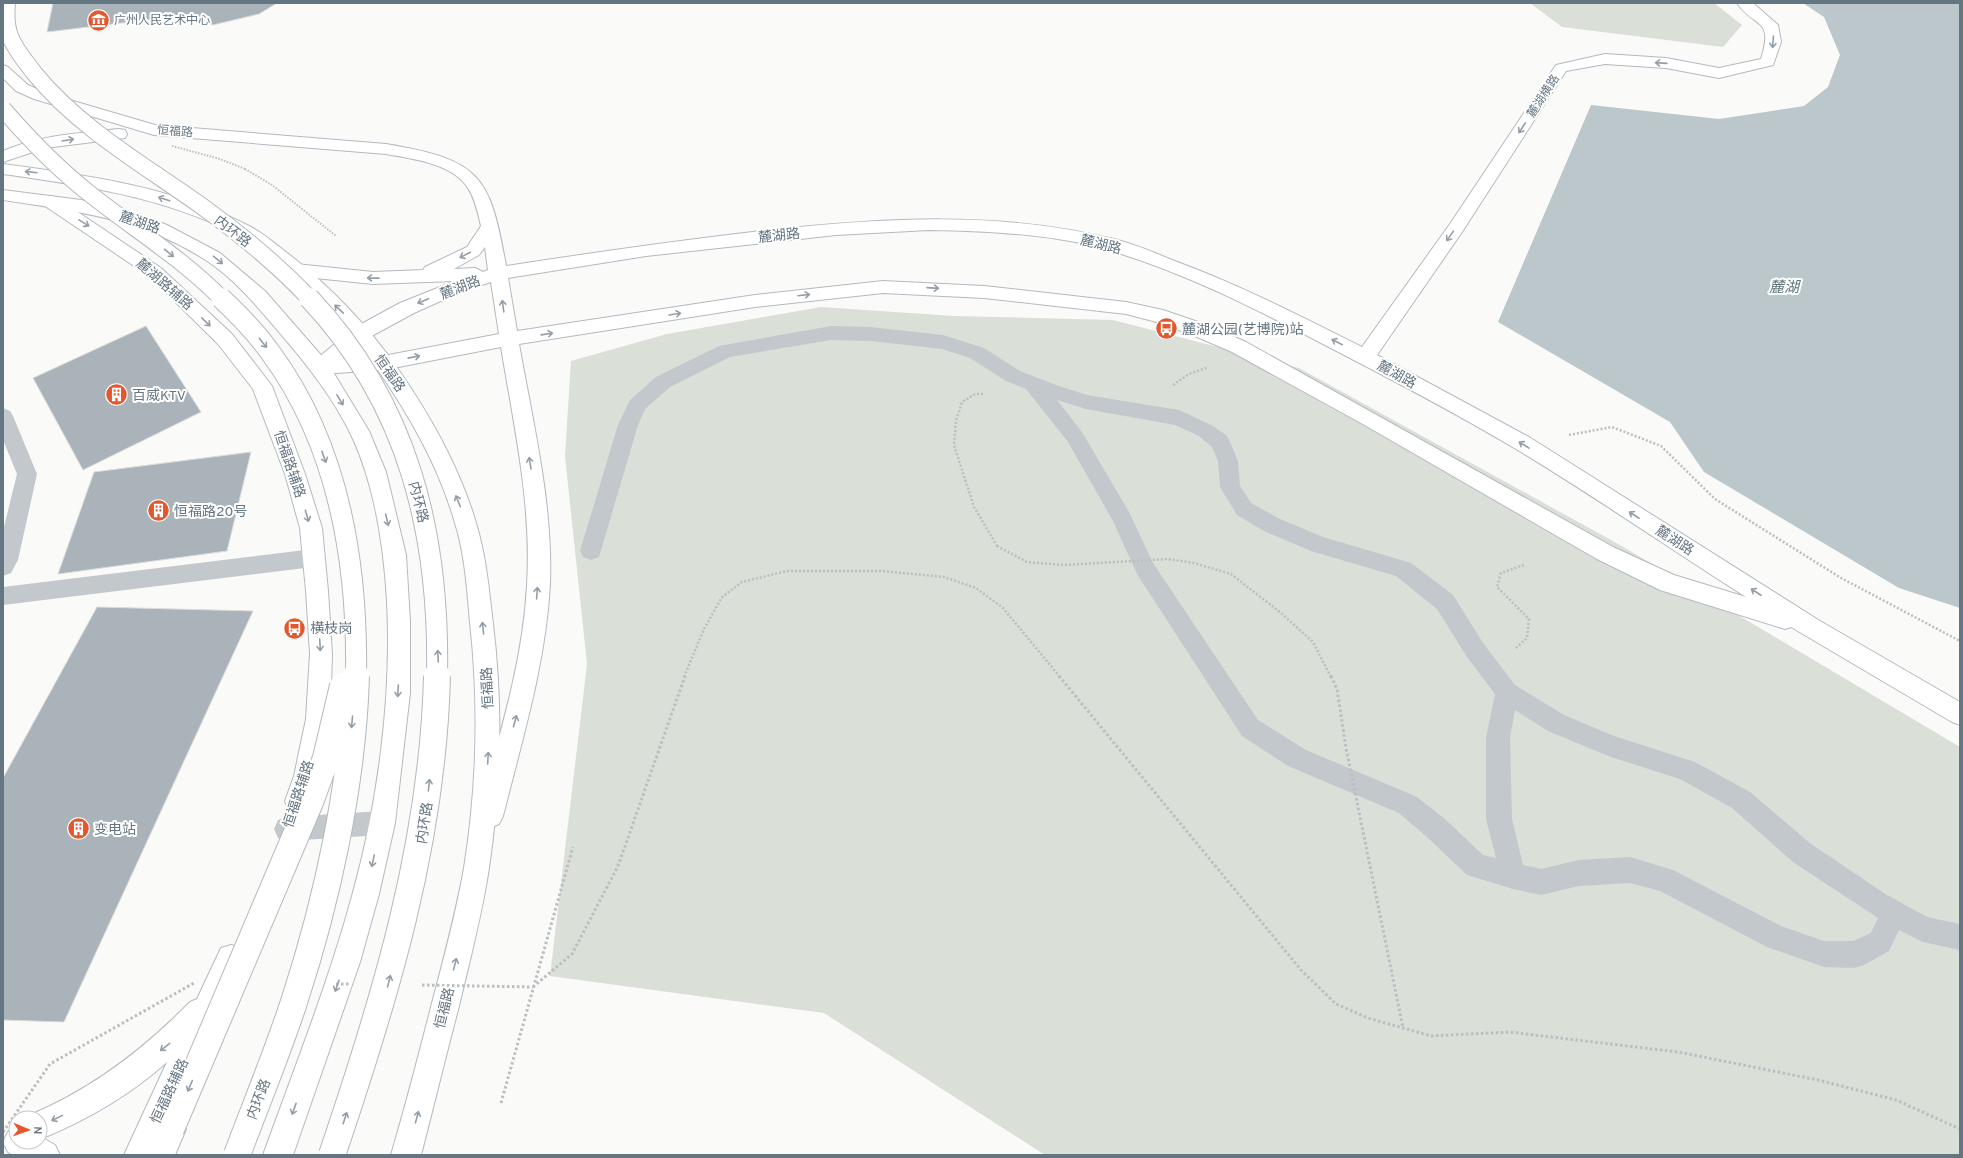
<svg xmlns="http://www.w3.org/2000/svg" width="1963" height="1158" font-family="Overpass,'Noto Sans SC',sans-serif">
	<style>
		.green { fill: #dadfd7 }
		.water { fill: #bbc7cb }
		.building { fill: #aab3b9; stroke: #dcdcda }
		.lines { fill: none; stroke-linecap: round; stroke-linejoin: round }
		.secondary-casing { stroke: #b3babf; stroke-width: 2 }
		.primary-casing { stroke: #b5babe; stroke-width: 2 }
		.highway-casing { stroke: #b4b9bd; stroke-width: 2 }
		.path-far2 { stroke: #bbbfc2; stroke-width: 2; stroke-dasharray: 1.5 1.5; stroke-linecap: butt }
		.path-far1 { stroke: #bbbfc2; stroke-width: 2.5; stroke-dasharray: 2 2; stroke-linecap: butt }
		.path { stroke: #bbbfc2; stroke-width: 3; stroke-dasharray: 2.5 2.5; stroke-linecap: butt }
		.lane { fill: #c3c8cc; fill-rule: evenodd }
		.street { fill: #c3c8cc; fill-rule: evenodd }
		.secondary { fill: #fff; fill-rule: evenodd }
		.primary { fill: #fff; fill-rule: evenodd }
		.highway { fill: #fff; fill-rule: evenodd }
		.highway-bridge-far2-casing { stroke: #b4b9bd; stroke-width: 18; stroke-linecap: butt }
		.highway-bridge-far1-casing { stroke: #b4b9bd; stroke-width: 22; stroke-linecap: butt }
		.highway-bridge-casing { stroke: #b4b9bd; stroke-width: 28; stroke-linecap: butt }
		.path-bridge-far2 { stroke: #bbbfc2; stroke-width: 2; stroke-dasharray: 1.5 1.5; stroke-linecap: butt }
		.path-bridge-far1 { stroke: #bbbfc2; stroke-width: 2.5; stroke-dasharray: 2 2; stroke-linecap: butt }
		.path-bridge { stroke: #bbbfc2; stroke-width: 3; stroke-dasharray: 2.5 2.5; stroke-linecap: butt }
		.highway-bridge-far2 { stroke: #fff; stroke-width: 16 }
		.highway-bridge-far1 { stroke: #fff; stroke-width: 20 }
		.highway-bridge { stroke: #fff; stroke-width: 26 }
		.oneway { stroke: #939fa8 }
		.labels { text-anchor: middle; stroke-width: 4; stroke-linejoin: round; paint-order: stroke }
		.far-poi-label { font-size: 12px; fill: #657683; stroke: #fff; text-anchor: start }
		.far-street-label { font-size: 12px; fill: #657683; stroke: #fff }
		.street-label { font-size: 14px; fill: #657683; stroke: #fff }
		.poi-label { font-size: 14px; fill: #657683; stroke: #fff; text-anchor: start }
		.water-label { font-size: 15px; font-style: italic; fill: #60757c; stroke: #fff }
	</style>
	<rect width="100%" height="100%" fill="#fafaf8"/>
	<!-- green -->
	<path class="green" d="M1530 3H1714L1742 25 1723 47 1562 27Z
		M821 307 954 316 1113 320 1299 368 1620 545 1960 747V1155H1045L824 1013 550 976 587 664 565 456 571 361 667 334Z"/>
	<!-- water -->
	<path class="water" d="M1803 3H1960V608L1899 588 1704 472 1670 422 1498 322 1591 105 1719 119 1804 106 1828 87 1840 55 1824 17Z"/>
	<!-- building -->
	<path class="building" d="M53 3H277L259 14 213 25 188 15 47 32Z
		M146 326 201 412 83 470 33 378Z
		M251 452 227 551 58 574 94 472Z
		M97 607 253 611 64 1022 3 1020V778Z"/>
	<g class="lines">
		<defs>
			<path id="secondary" d="M1737 3H1753L1778 25 1781 42 1773 65 1719 78 1666 68 1605 64 1566 71 1462 232 1377 355 1529 437 1820 621 1960 702V725L1952 722 1791 627 1785 629 1660 590 1597 559 1361 423 1232 352 1190 334 1153 321 1126 314 984 298 883 293 755 307 519 344C533 423 553 503 550 584 546 663 522 740 503 816L499 824 490 828 481 824 477 816C498 740 523 664 527 585 532 505 514 426 501 347L383 370 320 374 313 372 310 367 313 362 354 328 400 303 455 281 373 284 296 276 290 274 287 270 290 266 296 264 373 272 423 270 425 267 467 247 481 226C478 213 475 199 468 188 452 163 412 159 386 154L154 135 34 99 16 91 3 78V65L8 67 28 85 46 93 155 125 386 144C480 160 490 174 506 266 591 253 675 241 761 231 883 218 998 210 1118 240 1137 245 1155 253 1172 260 1238 284 1300 316 1362 347L1450 224 1556 65 1605 54 1666 58 1719 68 1761 59C1774 17 1755 29 1737 3ZM929 230C988 231 1058 234 1115 252 1187 274 1256 309 1323 344 1387 377 1454 412 1516 449 1594 496 1669 548 1746 597L1674 575 1613 547 1246 342 1204 324 1163 310 1126 302 984 286 883 281 755 295 517 331 508 278 646 256 836 235ZM485 247 488 270 483 272 475 268 454 269 479 255ZM491 282 499 334 383 356 343 359 368 338 414 313 463 291Z
				M119 129 125 130 127 134 125 138 45 148 3 162V151C40 135 80 133 119 129Z
				M51 196 57 198 161 268 232 334 272 386 305 474 322 528 328 591 332 654 330 719 318 776 306 809 297 813 288 809 285 801 294 776 306 719 310 654 306 591 300 528 285 474 253 389 218 344 149 276 45 206 42 202 45 198Z
				M231 945 241 948 244 958 154 1155H124L167 1062C130 1095 89 1119 43 1138L55 1145 60 1155H13L8 1152 3 1142 8 1132 16 1128V1142H40V1118H28L30 1115C92 1089 143 1050 190 1002L197 999 221 948Z"/>
			<path id="primary" d="M3 164C86 175 176 187 251 227 262 233 272 241 282 249 327 283 366 323 398 369 430 415 460 468 476 523 486 555 489 590 493 624 503 705 501 787 489 868 482 914 470 960 459 1006 446 1055 434 1105 421 1155H391C406 1104 419 1054 432 1003 444 958 456 913 464 868 477 787 479 704 470 622 467 589 465 555 455 523 439 467 409 414 375 366 346 325 310 289 271 258 259 249 248 239 234 233 162 197 82 185 3 174Z
				M3 190 81 200 137 214 167 225 220 253 265 291 327 362 369 431 386 472 406 555 410 622V693L395 823 379 894 360 962 293 1155H263C294 1069 328 984 352 896 378 803 392 698 387 601 384 549 375 487 353 439 338 406 313 372 290 345 266 317 238 281 207 261 144 219 76 211 3 200Z"/>
			<path id="highway" d="M171 1114 181 1119 186 1129 175 1155H145L161 1119Z"/>
		</defs>
		<!-- secondary casing -->
		<use href="#secondary" class="secondary-casing"/>
		<!-- primary casing -->
		<use href="#primary" class="primary-casing"/>
		<!-- highway casing -->
		<use href="#highway" class="highway-casing"/>
		<!-- path-far2 -->
		<path class="path-far2" d="M245 169 272 185 336 236"/>
		<!-- path-far1 -->
		<path class="path-far1" d="M1173 385 1189 374 1208 367
			M983 394H975L962 402 956 421 954 445 974 507 997 546
			M1569 435 1612 427 1661 446 1715 499 1841 578 1960 641
			M1516 648 1527 638 1529 619 1497 587 1501 573 1524 565
			M684 677 704 629 722 597 742 582 787 571H882L944 577 976 588 1003 608 1060 677"/>
		<!-- path -->
		<path class="path" d="M1059 676 1301 970 1336 1004 1368 1018 1431 1036 1509 1032 1678 1052 1818 1080 1896 1100 1960 1129
			M533 987 572 954 618 866 685 676
			M501 1103 573 847"/>
		<!-- lane -->
		<path class="lane" d="M3 408 10 411 13 416 37 474 18 560 11 573 3 576V531L17 474 3 440Z
			M313 549 321 552 324 558 321 564 313 567 3 605V587Z"/>
		<!-- street -->
		<path class="street" d="M831 326 870 327 943 335 984 348 1020 371 1053 384 1087 395 1179 410 1213 426 1227 436 1230 442 1238 461 1240 486 1251 503 1280 519 1323 537 1411 563 1453 595 1483 643 1515 685 1564 715 1614 736 1695 762 1750 792 1811 844 1887 895 1927 917 1960 924V950L1923 942 1899 930 1889 951 1864 965 1854 968 1824 967 1767 947 1660 891 1630 883 1579 886 1541 895 1513 889 1467 875 1427 837 1399 813 1288 766 1242 736 1137 574 1113 521 1068 442 1026 389 1006 381 970 358 942 349 870 341 831 340 730 357 670 387 645 409 638 425 599 557 591 560 583 557 580 551 618 425 630 400 656 377 719 346ZM1057 400 1086 409 1175 425 1199 436 1212 447 1218 461 1220 487 1237 515 1264 531 1311 551 1396 576 1437 609 1467 657 1495 694 1486 738V819L1496 858 1483 855 1445 819 1417 797 1306 750 1258 720 1153 563 1129 512 1082 432ZM1515 710 1548 731 1611 757 1680 779 1732 808 1793 862 1878 918 1871 933 1853 941H1824L1781 926 1673 870 1630 857 1579 860 1541 869 1523 865 1512 819 1510 738Z
			M382 811 391 814 395 823 391 832 382 835 287 841 278 838 274 829 278 820 287 817Z"/>
		<!-- secondary -->
		<use href="#secondary" class="secondary"/>
		<!-- primary -->
		<use href="#primary" class="primary"/>
		<!-- highway -->
		<use href="#highway" class="highway"/>
		<defs>
			<path id="highway-bridge-far2" d="M7 3C6 14 6 26 10 36 15 50 26 62 35 74 82 131 148 167 207 210 244 237 279 266 310 299
				M3 109C30 140 58 169 90 194 134 229 183 259 222 299"/>
			<path id="highway-bridge-far1" d="M221 298C239 315 256 332 270 352 339 445 358 565 356 677
				M309 298C409 404 440 535 437 677"/>
			<path id="highway-bridge" d="M171 1129 310 802 326 758 343 686
				M237 1155C256 1104 277 1054 294 1002 327 901 353 783 356 676
				M332 1155C385 999 433 842 437 676"/>
		</defs>
		<!-- highway-bridge-far2 casing -->
		<use href="#highway-bridge-far2" class="highway-bridge-far2-casing"/>
		<!-- highway-bridge-far1 casing -->
		<use href="#highway-bridge-far1" class="highway-bridge-far1-casing"/>
		<!-- highway-bridge casing -->
		<use href="#highway-bridge" class="highway-bridge-casing"/>
		<!-- path-bridge-far2 -->
		<path class="path-bridge-far2" d="M172 146 220 159 245 169"/>
		<!-- path-bridge-far1 -->
		<path class="path-bridge-far1" d="M997 546 1027 562 1063 565 1168 559 1194 563 1231 574 1281 613 1313 642 1331 677"/>
		<!-- path-bridge -->
		<path class="path-bridge" d="M1331 676 1337 689 1346 748 1403 1028
			M336 984H349
			M422 985 533 987
			M3 1132 50 1064 194 983"/>
		<!-- highway-bridge-far2 -->
		<use href="#highway-bridge-far2" class="highway-bridge-far2"/>
		<!-- highway-bridge-far1 -->
		<use href="#highway-bridge-far1" class="highway-bridge-far1"/>
		<!-- highway-bridge -->
		<use href="#highway-bridge" class="highway-bridge"/>
	</g>
	<!-- one-way arrows -->
	<defs><path id="oneway-shaft" d="M-6 0H5M1.5-3L5.5 0L1.5 3" fill="none" stroke-width="1.6" stroke-linecap="round" stroke-linejoin="round"/></defs>
	<g class="oneway">
		<use href="#oneway-shaft" transform="translate(1773 42) rotate(94)"/>
		<use href="#oneway-shaft" transform="translate(1661 63) rotate(-176)"/>
		<use href="#oneway-shaft" transform="translate(1522 128) rotate(123)"/>
		<use href="#oneway-shaft" transform="translate(68 140) rotate(-9)"/>
		<use href="#oneway-shaft" transform="translate(31 172) rotate(-173)"/>
		<use href="#oneway-shaft" transform="translate(164 199) rotate(-162)"/>
		<use href="#oneway-shaft" transform="translate(84 223) rotate(32)"/>
		<use href="#oneway-shaft" transform="translate(1450 236) rotate(125)"/>
		<use href="#oneway-shaft" transform="translate(169 253) rotate(39)"/>
		<use href="#oneway-shaft" transform="translate(465 255) rotate(152)"/>
		<use href="#oneway-shaft" transform="translate(218 260) rotate(39)"/>
		<use href="#oneway-shaft" transform="translate(373 278) rotate(-179)"/>
		<use href="#oneway-shaft" transform="translate(933 288) rotate(4)"/>
		<use href="#oneway-shaft" transform="translate(804 295) rotate(-7)"/>
		<use href="#oneway-shaft" transform="translate(423 301) rotate(157)"/>
		<use href="#oneway-shaft" transform="translate(503 306) rotate(-98)"/>
		<use href="#oneway-shaft" transform="translate(339 309) rotate(-137)"/>
		<use href="#oneway-shaft" transform="translate(675 314) rotate(-9)"/>
		<use href="#oneway-shaft" transform="translate(206 322) rotate(44)"/>
		<use href="#oneway-shaft" transform="translate(547 334) rotate(-8)"/>
		<use href="#oneway-shaft" transform="translate(1337 342) rotate(-153)"/>
		<use href="#oneway-shaft" transform="translate(263 343) rotate(51)"/>
		<use href="#oneway-shaft" transform="translate(414 357) rotate(-11)"/>
		<use href="#oneway-shaft" transform="translate(340 400) rotate(58)"/>
		<use href="#oneway-shaft" transform="translate(1524 445) rotate(-148)"/>
		<use href="#oneway-shaft" transform="translate(324 457) rotate(70)"/>
		<use href="#oneway-shaft" transform="translate(530 463) rotate(-100)"/>
		<use href="#oneway-shaft" transform="translate(458 501) rotate(-112)"/>
		<use href="#oneway-shaft" transform="translate(1634 515) rotate(-147)"/>
		<use href="#oneway-shaft" transform="translate(307 516) rotate(74)"/>
		<use href="#oneway-shaft" transform="translate(387 520) rotate(77)"/>
		<use href="#oneway-shaft" transform="translate(1756 592) rotate(-147)"/>
		<use href="#oneway-shaft" transform="translate(537 593) rotate(-86)"/>
		<use href="#oneway-shaft" transform="translate(483 628) rotate(-96)"/>
		<use href="#oneway-shaft" transform="translate(320 645) rotate(87)"/>
		<use href="#oneway-shaft" transform="translate(438 656) rotate(-93)"/>
		<use href="#oneway-shaft" transform="translate(398 691) rotate(93)"/>
		<use href="#oneway-shaft" transform="translate(515 721) rotate(-75)"/>
		<use href="#oneway-shaft" transform="translate(352 722) rotate(95)"/>
		<use href="#oneway-shaft" transform="translate(488 758) rotate(-87)"/>
		<use href="#oneway-shaft" transform="translate(429 785) rotate(-84)"/>
		<use href="#oneway-shaft" transform="translate(373 861) rotate(102)"/>
		<use href="#oneway-shaft" transform="translate(455 964) rotate(-76)"/>
		<use href="#oneway-shaft" transform="translate(389 981) rotate(-76)"/>
		<use href="#oneway-shaft" transform="translate(337 986) rotate(110)"/>
		<use href="#oneway-shaft" transform="translate(165 1047) rotate(142)"/>
		<use href="#oneway-shaft" transform="translate(190 1086) rotate(113)"/>
		<use href="#oneway-shaft" transform="translate(294 1109) rotate(110)"/>
		<use href="#oneway-shaft" transform="translate(417 1117) rotate(-75)"/>
		<use href="#oneway-shaft" transform="translate(57 1118) rotate(154)"/>
		<use href="#oneway-shaft" transform="translate(345 1118) rotate(-72)"/>
	</g>
	<!-- icons -->
	<defs>
		<symbol id="museum-disc" viewBox="-11 -11 22 22"><circle r="9.5" fill="#e4572e" stroke="#fff"/><path d="M0-6L6-3V-2H-6V-3ZM-5-1h2V3h-2ZM-1-1h2V3h-2ZM3-1h2V3H3ZM-6 4H6V6H-6Z" fill="#fff"/></symbol>
		<symbol id="bus-disc" viewBox="-11 -11 22 22"><circle r="9.5" fill="#e4572e" stroke="#fff"/><path d="M-5-6H5V4H4V6H2V4H-2V6H-4V4H-5ZM-3.5-4V0h7V-4ZM-3.5 1.2v1.5H-2V1.2ZM2 1.2v1.5H3.5V1.2Z" fill="#fff"/></symbol>
		<symbol id="building-disc" viewBox="-11 -11 22 22"><circle r="9.5" fill="#e4572e" stroke="#fff"/><path d="M-4-6H4V6H1V3H-1V6H-4ZM-2.5-4.3h1.7v1.8h-1.7ZM.8-4.3h1.7v1.8H.8ZM-2.5-1h1.7V.8h-1.7ZM.8-1h1.7V.8H.8Z" fill="#fff"/></symbol>
	</defs>
	<g fill-rule="evenodd">
		<use href="#museum-disc" x="86" y="8" width="25" height="25"/>
		<use href="#bus-disc" x="1154" y="316" width="25" height="25"/>
		<use href="#building-disc" x="104" y="382" width="25" height="25"/>
		<use href="#building-disc" x="146" y="498" width="25" height="25"/>
		<use href="#bus-disc" x="282" y="616" width="25" height="25"/>
		<use href="#building-disc" x="66" y="816" width="25" height="25"/>
	</g>
	<g class="labels">
		<!-- far-poi labels -->
		<g class="far-poi-label">
			<text x="114" y="24">广州人民艺术中心</text>
		</g>
		<!-- far-street labels -->
		<g class="far-street-label">
			<text transform="translate(1543 96) rotate(-57)" y="4">麓湖横路</text>
			<text transform="translate(175 131) rotate(5)" y="4">恒福路</text>
		</g>
		<!-- street labels -->
		<g class="street-label">
			<text transform="translate(140 222) rotate(19)" y="5">麓湖路</text>
			<text transform="translate(233 231) rotate(37)" y="5">内环路</text>
			<text transform="translate(779 235) rotate(-6)" y="5">麓湖路</text>
			<text transform="translate(1101 244) rotate(14)" y="5">麓湖路</text>
			<text transform="translate(165 284) rotate(41)" y="5">麓湖路辅路</text>
			<text transform="translate(460 287) rotate(-21)" y="5">麓湖路</text>
			<text transform="translate(390 373) rotate(55)" y="5">恒福路</text>
			<text transform="translate(1397 374) rotate(29)" y="5">麓湖路</text>
			<text transform="translate(290 464) rotate(71)" y="5">恒福路辅路</text>
			<text transform="translate(419 502) rotate(76)" y="5">内环路</text>
			<text transform="translate(1675 540) rotate(33)" y="5">麓湖路</text>
			<text transform="translate(487 688) rotate(-93)" y="5">恒福路</text>
			<text transform="translate(298 794) rotate(-72)" y="5">恒福路辅路</text>
			<text transform="translate(424 823) rotate(-81)" y="5">内环路</text>
			<text transform="translate(444 1008) rotate(-76)" y="5">恒福路</text>
			<text transform="translate(169 1091) rotate(-65)" y="5">恒福路辅路</text>
			<text transform="translate(258 1099) rotate(-69)" y="5">内环路</text>
		</g>
		<!-- poi labels -->
		<g class="poi-label">
			<text x="1182" y="334">麓湖公园(艺博院)站</text>
			<text x="132" y="400">百威KTV</text>
			<text x="174" y="516">恒福路20号</text>
			<text x="310" y="633">横枝岗</text>
			<text x="94" y="834">变电站</text>
		</g>
		<!-- water labels -->
		<g class="water-label">
			<text x="1784" y="292">麓湖</text>
		</g>
	</g>
	<!-- border -->
	<rect width="1963" height="1158" fill="none" stroke="#657683" stroke-width="8"/>
	<!-- north arrow -->
	<g transform="translate(28 1130) rotate(92)"><circle r="19" fill="#ffffff" stroke="#c1c8cd"/>
	<path d="M0-3L7 15L0 10L-7 15Z" fill="#e4572e"/>
	<text y="-6" font-size="11" font-weight="bold" text-anchor="middle" fill="#657683">N</text>
	</g>
</svg>
